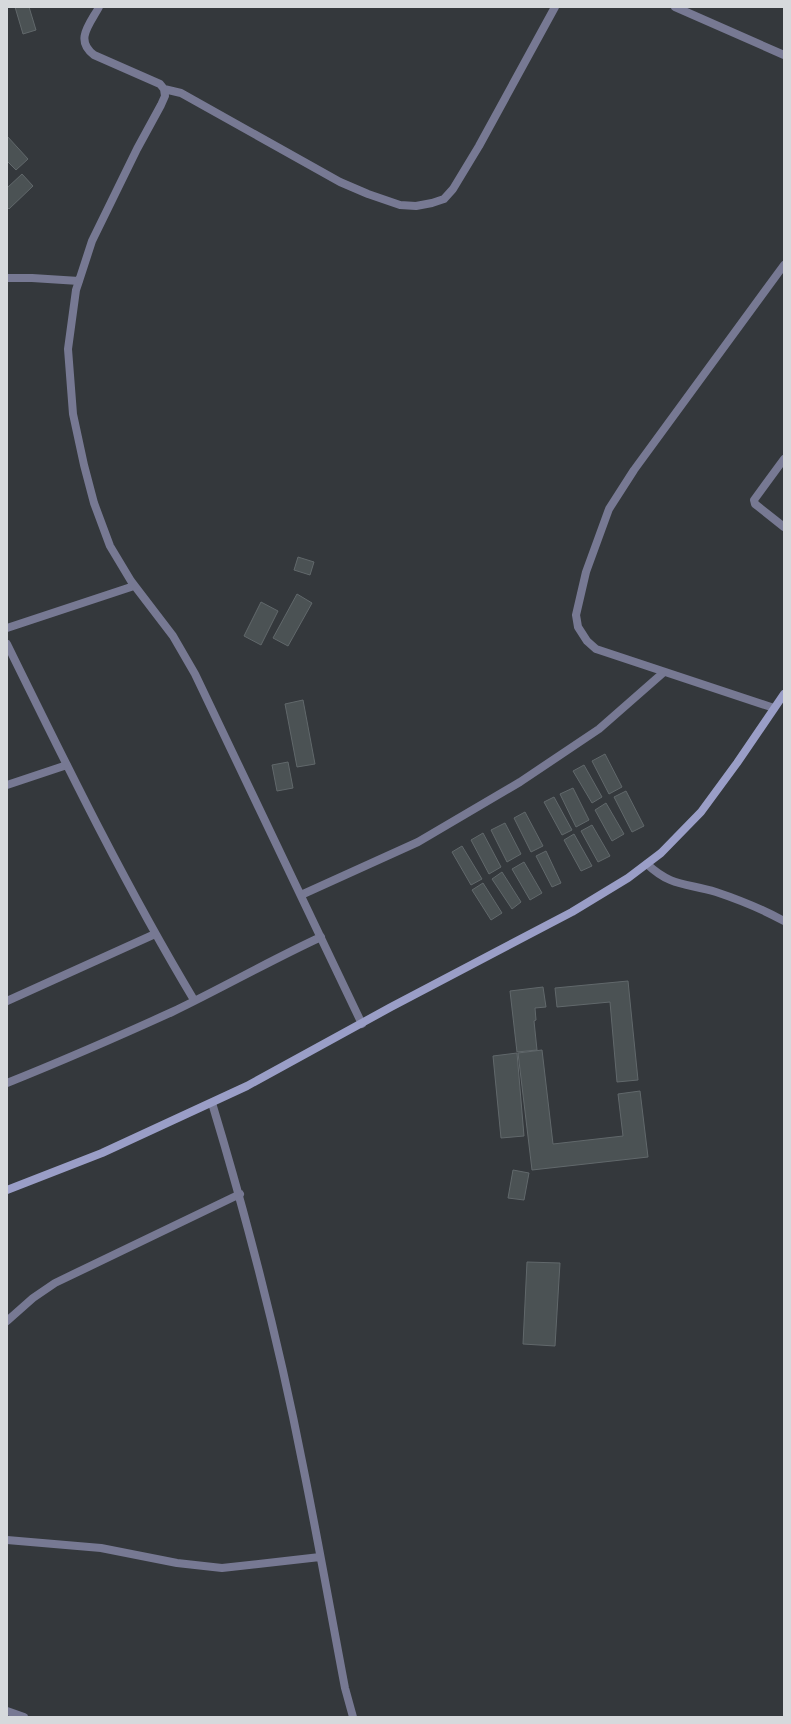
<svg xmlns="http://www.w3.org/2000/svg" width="791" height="1724" font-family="'Varela Round',sans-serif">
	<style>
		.building { fill: #4b5254; stroke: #61686b }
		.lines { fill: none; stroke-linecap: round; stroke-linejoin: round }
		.street { stroke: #777993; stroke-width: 8 }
		.secondary { stroke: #9a9ec7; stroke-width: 8 }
	</style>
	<rect width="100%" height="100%" fill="#34383c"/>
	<!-- building -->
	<path class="building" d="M15 7H29L36 30 23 34Z
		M7 136 28 159 16 170 7 161Z
		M22 174 33 186 9 209 7 207V188Z
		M298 557 314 562 310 575 294 570Z
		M297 594 312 603 288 646 273 638Z
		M261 602 278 611 261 645 244 636Z
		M303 700 315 764 297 767 285 704Z
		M605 754 622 787 609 794 592 761Z
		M288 762 293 788 277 791 272 765Z
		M584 765 602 797 592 803 573 771Z
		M573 788 589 820 576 827 560 794Z
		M626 791 644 826 632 832 614 797Z
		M554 797 572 830 562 835 544 802Z
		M606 803 624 834 612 841 595 810Z
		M525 812 543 846 531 852 514 818Z
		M505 823 521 854 507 862 491 830Z
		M592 825 610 856 598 862 581 831Z
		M483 833 501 867 489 874 471 840Z
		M574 834 592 866 581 871 564 840Z
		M462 846 482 879 471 885 452 852Z
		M546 851 561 883 552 887 536 856Z
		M524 862 542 893 530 900 512 869Z
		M502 872 521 902 512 909 492 879Z
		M483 883 502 913 491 920 472 890Z
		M628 981 638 1080 617 1082 610 1002 557 1007 555 988Z
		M543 987 546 1007 535 1008 536 1020 534 1021 537 1050 517 1052 510 991Z
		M542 1050 553 1144 623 1136 618 1094 640 1091 648 1157 532 1170 518 1053Z
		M517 1053 524 1136 501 1138 493 1056Z
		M513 1170 529 1173 524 1200 508 1198Z
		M527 1262 560 1263 555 1346 523 1344Z"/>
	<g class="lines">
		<!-- street -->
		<path class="street" d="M99 7C90 24 74 40 94 55L160 84 164 89 165 96 161 105 137 149 92 241 79 281 76 290 68 349 73 414 84 465 94 503 110 546 131 581 173 636 195 674 362 1024
			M675 7 784 55
			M164 89 181 93 340 182 368 194 400 205 416 206 432 203 444 199 453 189 479 146 555 7
			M7 278H32L79 281
			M784 459 754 500 755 504 784 527
			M7 628 134 586
			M7 644C66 764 125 885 194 1000
			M774 708 596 649 587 641 578 627 576 615 586 572 609 509 634 470 784 265
			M7 785 67 765
			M647 864C671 887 687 883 716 892 740 900 762 909 784 921
			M301 895 418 842 520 782 599 729 664 672
			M7 1001 155 934
			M7 1083C62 1061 117 1037 172 1012 222 988 271 960 321 937
			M212 1103C248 1222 279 1343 303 1466 318 1540 331 1614 345 1688L353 1717
			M7 1321 33 1298 55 1283 240 1194
			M7 1540 101 1548 177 1563 222 1568 320 1557
			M7 1711 24 1717"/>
		<!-- secondary -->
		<path class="secondary" d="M7 1190 102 1153 247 1086 391 1007 572 912 628 878 661 853 701 812 737 763 784 694"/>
	</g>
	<!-- border -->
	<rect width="791" height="1724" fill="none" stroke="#d6d9dc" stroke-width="16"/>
</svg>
